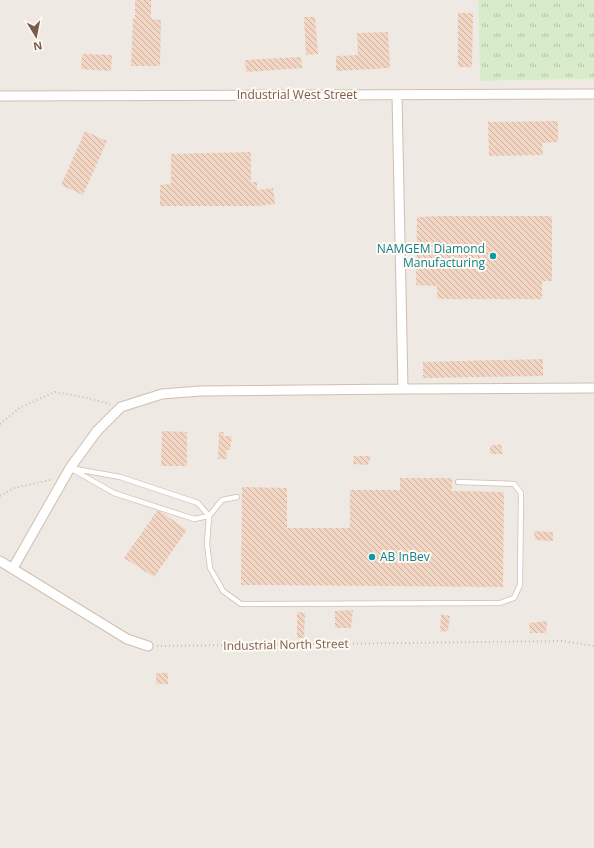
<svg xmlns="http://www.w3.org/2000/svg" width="594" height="848" font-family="'Open Sans',sans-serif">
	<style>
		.industrial { fill: #efe9e4 }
		.grass { fill: url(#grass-tufts) }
		.building { fill: url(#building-back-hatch) }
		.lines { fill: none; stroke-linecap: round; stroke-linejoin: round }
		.lane-casing { stroke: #d1beb0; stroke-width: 6 }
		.street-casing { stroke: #d1beb0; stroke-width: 11 }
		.path { stroke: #d9b8a5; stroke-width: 2; stroke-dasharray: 1 3; stroke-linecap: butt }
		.lane { stroke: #fff; stroke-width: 4.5 }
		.street { stroke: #fff; stroke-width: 9 }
		.culture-dot { fill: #0f9aa8; stroke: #fffaf3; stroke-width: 1.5 }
		.labels { text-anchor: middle; stroke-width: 4; stroke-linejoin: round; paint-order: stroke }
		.street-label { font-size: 12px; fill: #7a5c4d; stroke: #fffaf3 }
		.culture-label { font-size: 12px; fill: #0d838f; stroke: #fffaf3; text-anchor: end }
	</style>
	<defs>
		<pattern id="grass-tufts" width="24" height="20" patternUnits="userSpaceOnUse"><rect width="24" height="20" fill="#d8ecc9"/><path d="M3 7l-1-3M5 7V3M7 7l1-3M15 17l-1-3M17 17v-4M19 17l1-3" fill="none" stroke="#b4c2a5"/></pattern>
		<pattern id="building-back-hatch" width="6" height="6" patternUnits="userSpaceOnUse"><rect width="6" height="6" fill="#f3d5c3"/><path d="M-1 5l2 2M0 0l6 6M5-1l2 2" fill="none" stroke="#cab0a1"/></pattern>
	</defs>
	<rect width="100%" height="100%" fill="#fdf6ec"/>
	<!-- industrial -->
	<path class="industrial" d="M0 0H478L480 81 594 79V848H0Z"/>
	<!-- grass -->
	<path class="grass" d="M478 0H594V79L480 81Z"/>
	<!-- building -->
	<path class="building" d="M135 0H151V19L161 20 160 66H131L133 19H135Z
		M458 13H473L472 67H458Z
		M304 17H315L318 54 306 55Z
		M388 32 390 68 336 71V56L358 55 357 33Z
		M82 54 112 55 111 71 81 69Z
		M301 57 302 68 246 72 245 60Z
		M558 121V142L542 143 543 155 489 156 488 122Z
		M85 131 107 141 83 195 61 185Z
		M251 152V182H257V190L273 188 275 204 257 206H160V185L171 184V154Z
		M443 216H552V281H542V299H437V286L416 285 417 217Z
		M543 359V376L423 378V362Z
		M162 431 187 432V466H161Z
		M219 432H223L224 436H232L230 450H226L227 459H218Z
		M501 444 503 454H490V446Z
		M354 456H371L368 465 353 464Z
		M400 478H452V491L504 492 503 587 241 585 242 487 287 488V528H350V490H400Z
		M157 511 161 512 187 530 154 577 124 558Z
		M534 531 553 532V541L535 540Z
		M353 610 351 628H335V611Z
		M297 612 305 613 304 638H297Z
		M441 614 450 616 448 631 440 632Z
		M547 621 546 633H530L529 623Z
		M156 673H168V684H156Z"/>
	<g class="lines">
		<defs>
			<path id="lane" d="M70 468 120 477 198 503 209 516 194 519 114 493Z
				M237 497 222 500 209 516 207 544 210 568 223 591 241 604 500 603 514 598 520 585 521 493 514 484 458 482"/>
			<path id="street" d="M397 95 403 389
				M0 96 594 94
				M0 561 127 639 148 646
				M13 568 70 468 97 431 121 407 162 394 200 391 403 389 594 388"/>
		</defs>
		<!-- lane casing -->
		<use href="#lane" class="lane-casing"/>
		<!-- street casing -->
		<use href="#street" class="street-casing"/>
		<!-- path -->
		<path class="path" d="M0 424 21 407 55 392 88 398 110 404
			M0 496 14 488 50 480 52 481
			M157 646 563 641 594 646"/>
		<!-- lane -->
		<use href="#lane" class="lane"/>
		<!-- street -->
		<use href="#street" class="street"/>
	</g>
	<!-- markers -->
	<g class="culture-dot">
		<circle cx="493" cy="256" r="4"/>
		<circle cx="372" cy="557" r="4"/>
	</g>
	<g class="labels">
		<!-- street labels -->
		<g class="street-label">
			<text x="297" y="99">Industrial West Street</text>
			<text transform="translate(286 645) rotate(-1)" y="4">Industrial North Street</text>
		</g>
		<!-- culture labels -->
		<g class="culture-label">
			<text x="485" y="253">NAMGEM Diamond<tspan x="485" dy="14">Manufacturing</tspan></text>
			<text x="380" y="561" text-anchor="start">AB InBev</text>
		</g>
	</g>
	<!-- north arrow -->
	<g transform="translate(36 36) rotate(170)" stroke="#fffaf3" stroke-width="3" paint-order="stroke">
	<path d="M0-3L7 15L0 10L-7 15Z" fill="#7a5c4d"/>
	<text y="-6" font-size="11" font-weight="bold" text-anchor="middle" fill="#7a5c4d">N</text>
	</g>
</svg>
